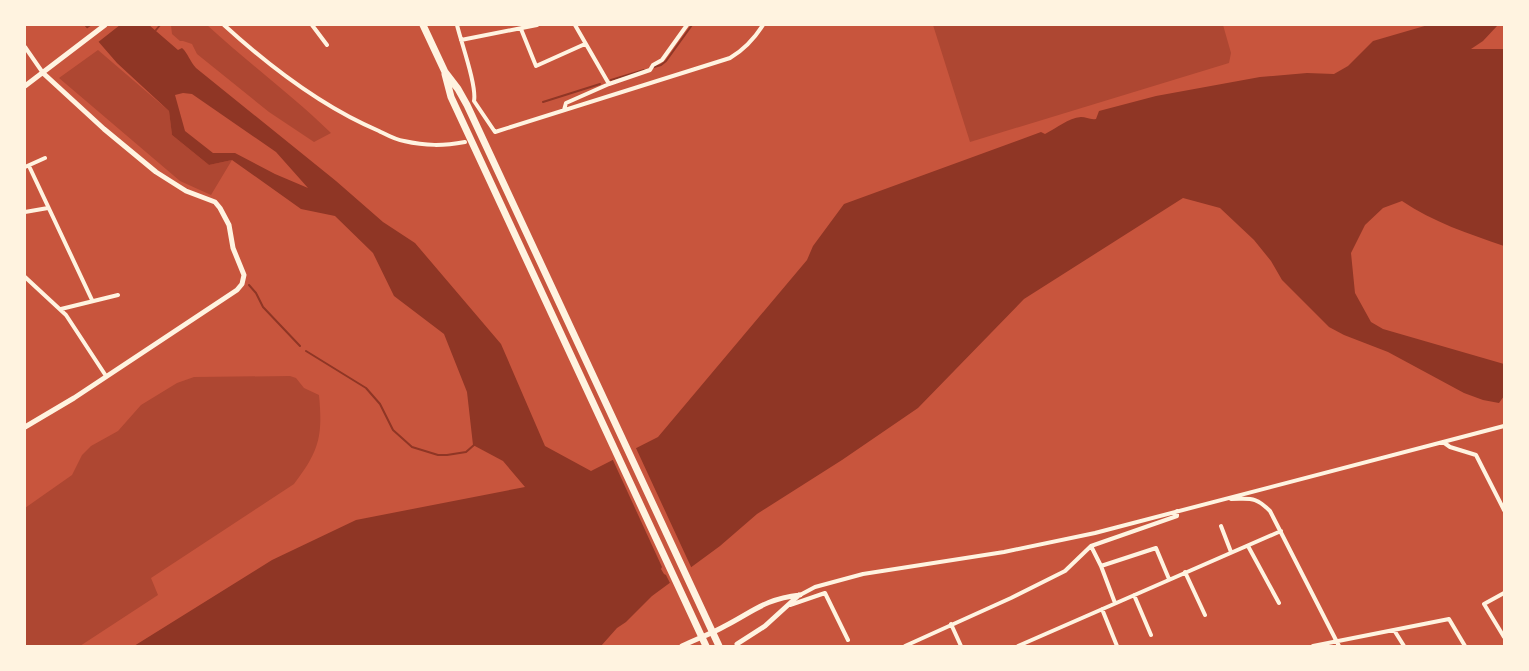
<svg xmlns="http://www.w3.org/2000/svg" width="1529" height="671" font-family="'Space Grotesk',sans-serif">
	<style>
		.green { fill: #ae4732 }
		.water { fill: #8f3625; fill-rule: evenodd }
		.pier { fill: #c8553d }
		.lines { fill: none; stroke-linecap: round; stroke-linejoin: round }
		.stream { stroke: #8f3625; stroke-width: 2 }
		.minor { stroke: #fff3e0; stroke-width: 4 }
		.tertiary { stroke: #fff3e0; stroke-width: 5 }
		.trunk { stroke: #fff3e0; stroke-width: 7 }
	</style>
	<rect width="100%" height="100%" fill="#c8553d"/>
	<!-- green -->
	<path class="green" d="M171 25H207C247 62 292 95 331 133L314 142 269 112 197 54 192 44 183 41H180L172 34Z
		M933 25H1223L1231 53 1229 63 970 142Z
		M98 50 169 111 172 135 209 165 232 160 211 195 180 181 59 78Z
		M290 376 296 378 304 388 319 395C323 437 319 451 294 484L151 578 158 595 80 646H25V508L72 475 82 455 91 446 118 431 141 405 177 383 194 377Z"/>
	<!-- water -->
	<path class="water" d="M84 25H149L178 50 182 48C188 53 190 62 196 68L336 181 383 222 415 243 501 344 545 446 591 471 658 437 807 260 813 246 844 204 1041 132 1045 134C1057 128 1068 118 1081 117 1086 117 1090 120 1096 119L1099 111 1156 96 1260 77 1307 73 1334 74 1348 66 1373 41 1428 25H1499L1497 26 1483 41 1471 49H1504V246C1469 234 1433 222 1402 201L1383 208 1365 225 1351 253 1355 293 1371 322 1383 329 1504 364V396L1499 403 1483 400 1464 393 1388 352 1344 335 1329 327 1282 280 1271 261 1254 240 1220 208 1183 198 1024 299 918 408 842 460 757 514 720 546 652 596 626 622 617 628 601 646H134L272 560 356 520 525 487 503 461 473 445 467 392 444 334 394 296 373 253 335 216 301 209 232 160 209 165 172 135 169 111 117 63ZM183 93 192 94 276 152 308 188 275 174 235 153H213L185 131 175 95Z"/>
	<!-- pier -->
	<path class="pier" d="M92 25H120L97 43 85 30Z
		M635 446 692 569 671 585 666 575 664 574 661 569 662 567 612 458Z"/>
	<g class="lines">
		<!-- stream -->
		<path class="stream" d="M156 30 160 25
			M654 67 661 65 666 61 692 25
			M611 80 644 70
			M543 102 600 84
			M249 285 256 293 263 307 300 346
			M306 351 366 388 380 404 393 430 412 447 438 455H447L466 452 474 445"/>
		<!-- minor -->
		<path class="minor" d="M224 25C270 67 322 107 379 131 387 135 396 140 404 141 426 146 443 146 465 142
			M312 25 327 45
			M457 25C461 42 477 86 474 101L495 132 730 58C745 49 754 39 763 25
			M575 25 609 84
			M521 29 536 66 585 44
			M461 40 537 25
			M25 47 43 73
			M564 110 566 103 609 84 650 70 653 65 662 60 687 25
			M29 166 92 300
			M25 167 45 158
			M25 212 48 208
			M25 277 66 315 106 376
			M61 309 118 295
			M1443 442 1450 447 1476 455 1504 510
			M1231 499C1251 499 1255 496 1270 511L1339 646
			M1221 526 1231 552
			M1091 546 1101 566 1115 603
			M1248 546 1279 603
			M1101 566 1156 548 1169 579
			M1185 572 1205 615
			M1504 593 1484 604 1504 637
			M800 595 815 587 863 574 1004 552 1095 533 1504 426
			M1134 595 1151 635
			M790 605 825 593 848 640
			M1102 609 1117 646
			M951 624 961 646
			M1394 630 1404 646
			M905 646 1011 598 1065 571 1091 546 1177 516V511
			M1018 646 1281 531
			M1313 646 1449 619 1465 646"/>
		<!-- tertiary -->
		<path class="tertiary" d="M25 86 105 25
			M25 427 74 398 237 290 242 284 244 275 233 248 229 225 220 208 215 202 186 191 156 172 104 129 43 73
			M737 644 765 626 799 595
			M682 646C696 639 711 634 725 626 754 611 765 599 800 595"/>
		<!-- trunk -->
		<path class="trunk" d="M423 25 445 72 458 89 467 105 719 646
			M445 74 451 97 706 646"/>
	</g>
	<!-- border -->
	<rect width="1529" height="671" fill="none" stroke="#fff3e0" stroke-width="52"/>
</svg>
